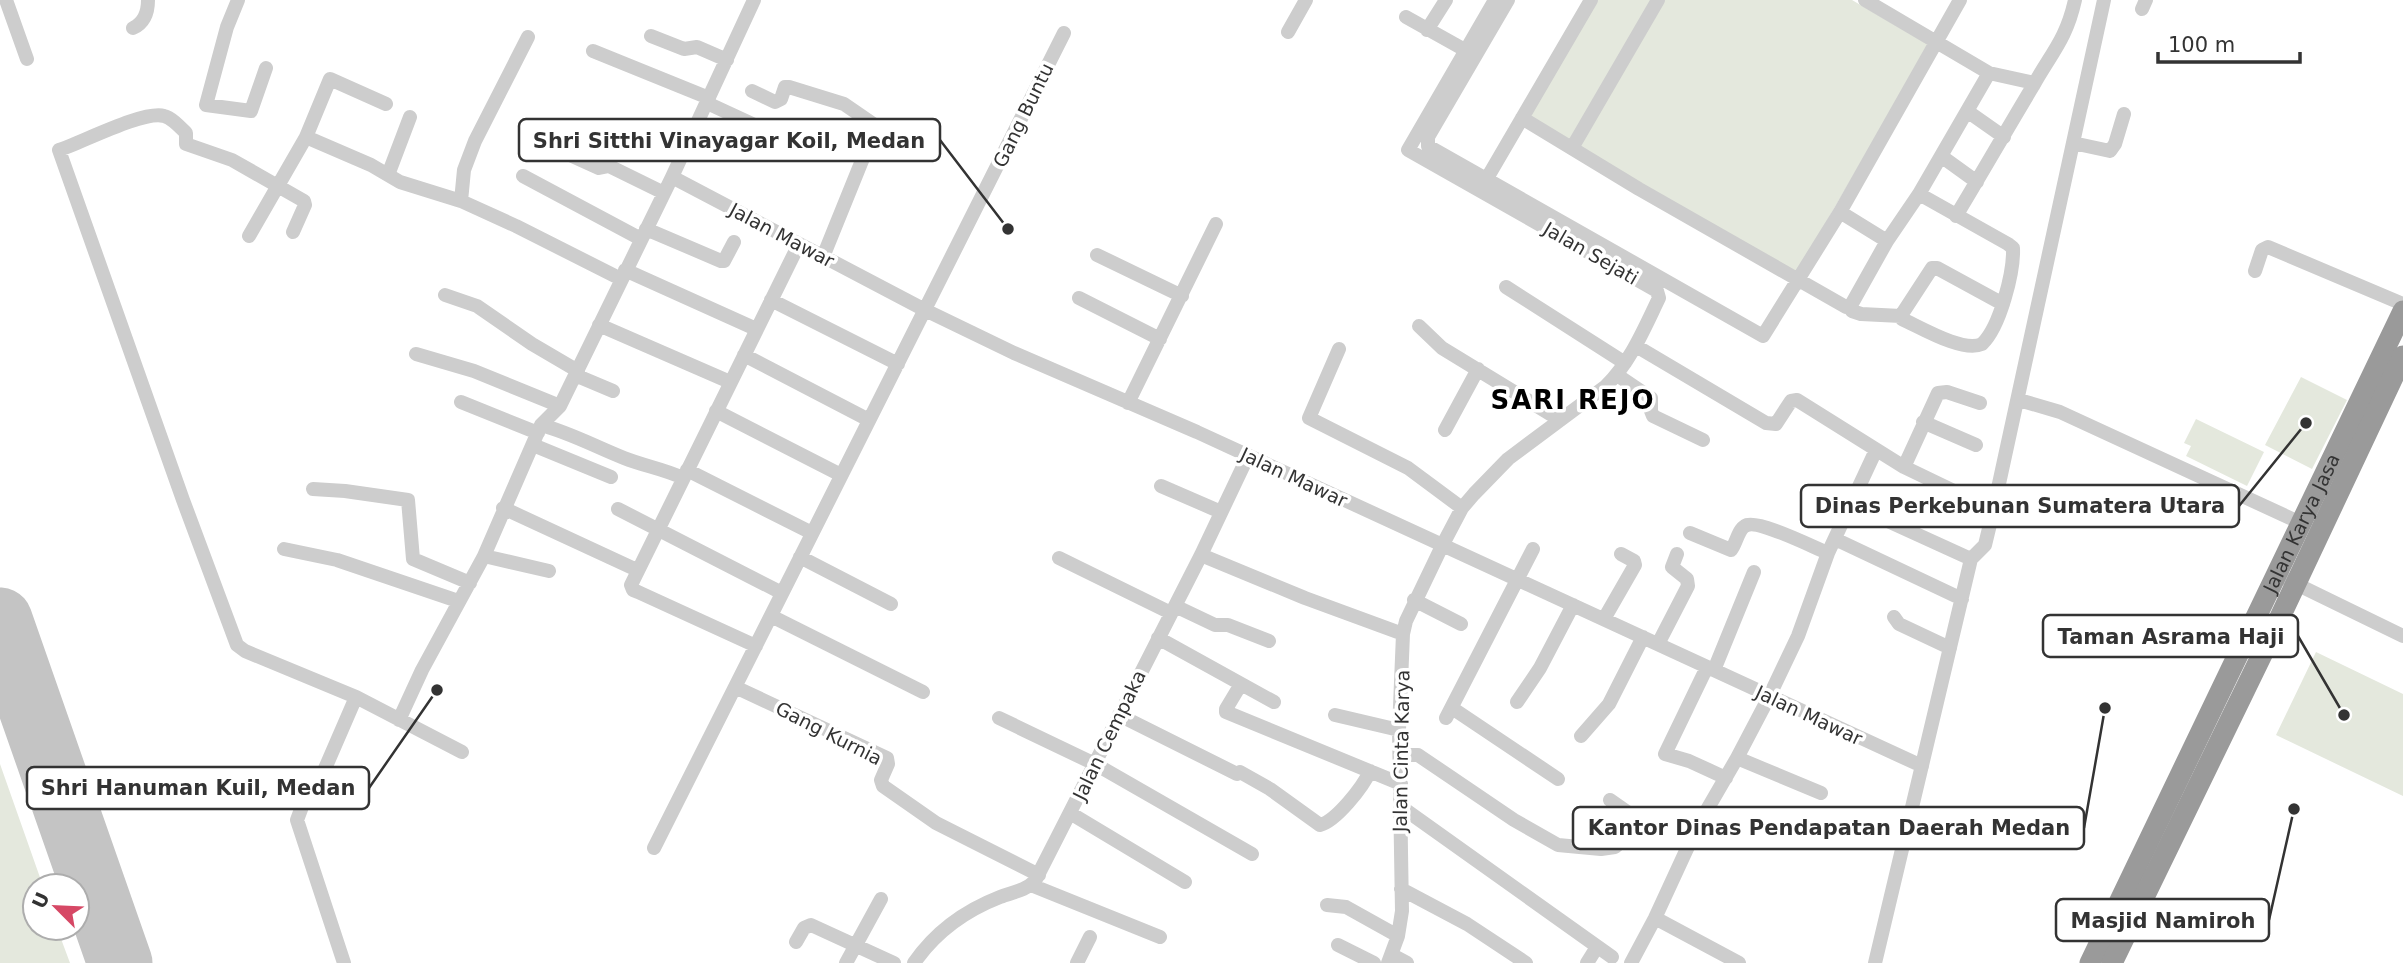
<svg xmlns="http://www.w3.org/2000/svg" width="2403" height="963" font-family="'DejaVu Sans',sans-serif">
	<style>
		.green { fill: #e4e8dd }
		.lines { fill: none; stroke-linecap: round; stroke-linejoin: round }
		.runway { stroke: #c4c4c4; stroke-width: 65 }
		.minor { stroke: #cdcdcd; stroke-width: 14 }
		.highway { stroke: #9a9a9a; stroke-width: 21 }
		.labels { text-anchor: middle; stroke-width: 7; stroke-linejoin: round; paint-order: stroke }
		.street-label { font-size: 19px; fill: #333; stroke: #fff }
		.district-label { font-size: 26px; font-weight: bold; letter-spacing: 2px; fill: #000; stroke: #fff }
		.leader { fill: none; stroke: #333; stroke-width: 2.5 }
		.callout-dot { fill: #333; stroke: #fff; stroke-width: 2.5 }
		.callout { fill: #fff; stroke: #333; stroke-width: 2.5 }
		.callout-label { font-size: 21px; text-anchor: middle; font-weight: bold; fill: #333 }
	</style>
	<rect width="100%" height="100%" fill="#fff"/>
	<!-- green -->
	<path class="green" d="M1595 0H1852L1929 45 1796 274 1527 116Z
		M2301 377 2347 400 2312 469 2265 445Z
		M2196 419 2264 452 2247 486 2186 456 2191 446 2184 443Z
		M2316 652 2403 694V796L2276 735Z
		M0 764 43 886H35V928H57L70 963H0Z"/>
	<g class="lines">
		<!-- runway -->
		<path class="runway" d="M0 620 120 963"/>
		<!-- minor -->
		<path class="minor" d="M6 0 27 59
			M238 0 227 27 206 105 251 111 266 68
			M1508 0 1428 137V146L1763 336 1840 212 1960 0
			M2142 9 2146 0
			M1406 17 1465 50
			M133 28C144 23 148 12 148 0
			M1427 30 1446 0
			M1288 32 1306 0
			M651 36 684 49 697 47 727 60
			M593 51 709 98
			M1989 73 2034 83
			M752 91 775 102 781 99 785 87H789L844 104 876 126 823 257
			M707 103 763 129
			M1967 111 2004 137
			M1522 118 1639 189 1846 307H1850L1887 241 1919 194 1989 73 1865 0
			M306 137 371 165 400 182 461 201 516 226 621 279
			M2073 143 2110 151 2115 144 2124 114
			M1572 148 1658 0
			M557 149 599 168 609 166 664 193
			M1941 156 1977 182
			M388 175 410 117
			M523 176 641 239
			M672 177 925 310 1014 353 1197 432 1922 766
			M1486 180 1591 0
			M1919 194 2008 244 2013 248C2014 272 2000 327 1982 344 1963 353 1920 327 1902 319V314L1932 268H1937L2003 304
			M461 201 464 170 475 141 528 37
			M1840 212 1887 241
			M1956 216C1982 173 2007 129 2033 86 2052 52 2066 40 2075 0
			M646 229 721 261H724L734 242
			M293 232 305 205 304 201 232 160 186 144V133C180 127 172 118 164 116 144 110 81 143 59 150L183 500 237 645 245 651 356 697 462 752
			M249 236 306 137 330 79 386 104
			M1097 255 1182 296
			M625 270 756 329
			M2255 271 2262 250 2268 247 2403 304
			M1506 287 1625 363
			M445 295 477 306 532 344 578 371
			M1079 298 1160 339
			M771 300 898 364
			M1850 307 1852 311 1861 314 1901 316
			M599 325 730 382
			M1419 326 1442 348 1560 420
			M1636 346 1766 423 1776 424 1791 401 1797 400 1904 467 1958 493 1995 503
			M1339 349 1309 418 1408 468 1462 508
			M416 354 474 371 560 406
			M744 355 869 420
			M575 375 613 391
			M1617 375 1651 398V411L1653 416 1703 440
			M2019 400 2060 412 2301 523
			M461 402 538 433
			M1128 403 1216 224
			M716 411 841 475
			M1923 422 1976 445
			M541 425C571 433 596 447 624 458 644 466 664 469 683 478
			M1445 430 1478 369
			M533 445 611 477
			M1904 467 1938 393 1947 392 1980 403
			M687 470 812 533
			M1161 486 1221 512
			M313 489 345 491 408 500 413 559 470 583
			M503 508 637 570
			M618 509 782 593
			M1881 518 1971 559
			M1690 533 1731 550C1736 544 1738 530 1745 526 1756 518 1815 548 1828 553
			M1835 539 1962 599
			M284 549 337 560 458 601
			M1201 555 1305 598 1403 634
			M484 556 549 571
			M800 557 891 604
			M1059 558 1171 613
			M2288 580 2403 636
			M1414 600 1461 624
			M1175 606 1215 625H1228L1269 641
			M771 616 923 692
			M1894 617 1899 624 1950 648
			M1604 619 1635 565 1634 561 1621 554
			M1158 638 1274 702
			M1658 644 1688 586 1687 579 1672 567 1677 554
			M756 646 638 592 633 590 631 585 799 244
			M1707 667 1665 754 1689 761 1726 778
			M1714 670 1754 572
			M1241 684 1226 709V712L1401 784
			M735 687 887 758 888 764 881 780 883 786 936 823 1039 875
			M1517 702 1540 668 1573 605
			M1452 708 1558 779
			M1119 715 1237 774 1240 772 1270 789 1320 825C1336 821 1363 787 1370 771
			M1335 715 1399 730
			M999 718 1095 764 1252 854
			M1446 718 1533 549
			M399 720 422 670 484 556 541 425 560 406 672 177 754 0
			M1581 736 1609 704 1643 637
			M1400 755H1418L1514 820 1558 845 1601 849 1615 847 1622 841 1631 818 1630 814 1610 800
			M1737 758 1821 793
			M1400 806 1612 957
			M1070 813 1185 882
			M654 848 1064 33
			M1031 885 1160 937
			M1401 889 1467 924 1526 963
			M1327 905 1346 907 1398 936
			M1655 918 1739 963
			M796 942 804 928 811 925 894 963
			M1338 945 1374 963
			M1392 955 1407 963
			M344 963 297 820 303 804 314 794 356 697
			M846 963 881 899
			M914 963C936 931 964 911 1000 897 1013 892 1025 891 1035 881L1201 555 1248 456
			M1077 963 1090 937
			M1388 963 1398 936 1402 911 1399 730 1403 634 1406 621 1442 546 1462 508 1474 494 1508 459 1606 386C1631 361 1644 329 1659 298L1657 291 1408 150 1495 0
			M1587 963 1597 947
			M1631 963 1655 918 1697 827 1737 758 1769 697 1798 636 1828 553 1876 450
			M1875 963 1971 559 1985 545 1992 516 2104 0"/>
		<!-- highway -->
		<g class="highway">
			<path id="s1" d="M2090 963 2403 311"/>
			<path d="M2112 963 2273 632 2403 356"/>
		</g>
	</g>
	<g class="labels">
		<!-- street labels -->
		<g class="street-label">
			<text transform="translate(1023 115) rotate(-64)" y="7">Gang Buntu</text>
			<text transform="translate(782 235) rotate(28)" y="7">Jalan Mawar</text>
			<text transform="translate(1591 253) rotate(30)" y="7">Jalan Sejati</text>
			<text transform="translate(1294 477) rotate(25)" y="7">Jalan Mawar</text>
			<text dy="7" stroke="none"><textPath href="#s1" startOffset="488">Jalan Karya Jasa</textPath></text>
			<text transform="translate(1809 715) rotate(25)" y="7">Jalan Mawar</text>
			<text transform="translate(829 733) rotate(27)" y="7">Gang Kurnia</text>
			<text transform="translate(1109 735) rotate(-64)" y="7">Jalan Cempaka</text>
			<text transform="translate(1401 751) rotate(-89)" y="7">Jalan Cinta Karya</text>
		</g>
		<!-- district labels -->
		<g class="district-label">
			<text x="1573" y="409">SARI REJO</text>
		</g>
	</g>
	<!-- callouts -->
	<path class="leader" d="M1008 229L940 140M2306 423L2239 506M2344 715L2298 636M437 690L369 788M2105 708L2084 828M2294 809L2269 920"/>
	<g class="callout-dot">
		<circle cx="1008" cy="229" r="7"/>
		<circle cx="2306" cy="423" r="7"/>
		<circle cx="2344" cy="715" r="7"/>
		<circle cx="437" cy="690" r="7"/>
		<circle cx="2105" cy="708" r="7"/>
		<circle cx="2294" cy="809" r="7"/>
	</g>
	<g class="callout">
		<rect x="519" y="119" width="421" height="42" rx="7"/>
		<rect x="1801" y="485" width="438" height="42" rx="7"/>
		<rect x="2043" y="615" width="255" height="42" rx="7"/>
		<rect x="27" y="767" width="342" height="42" rx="7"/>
		<rect x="1573" y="807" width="511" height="42" rx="7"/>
		<rect x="2056" y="899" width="213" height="42" rx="7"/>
	</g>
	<g class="callout-label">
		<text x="729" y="148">Shri Sitthi Vinayagar Koil, Medan</text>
		<text x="2020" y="513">Dinas Perkebunan Sumatera Utara</text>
		<text x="2171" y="644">Taman Asrama Haji</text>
		<text x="198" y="795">Shri Hanuman Kuil, Medan</text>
		<text x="1829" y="835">Kantor Dinas Pendapatan Daerah Medan</text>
		<text x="2163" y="928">Masjid Namiroh</text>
	</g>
	<!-- north arrow -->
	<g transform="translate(56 907) rotate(294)"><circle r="33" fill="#ffffff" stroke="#adadad" stroke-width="2"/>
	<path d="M0-5L12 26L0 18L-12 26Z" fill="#d64865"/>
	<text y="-10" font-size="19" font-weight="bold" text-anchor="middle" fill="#333333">U</text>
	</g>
	<!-- scale -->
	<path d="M2158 52v10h142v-10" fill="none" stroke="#333333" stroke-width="3.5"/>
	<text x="2168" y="52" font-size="21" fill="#333333" stroke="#ffffff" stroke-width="5" paint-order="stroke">100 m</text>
</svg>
